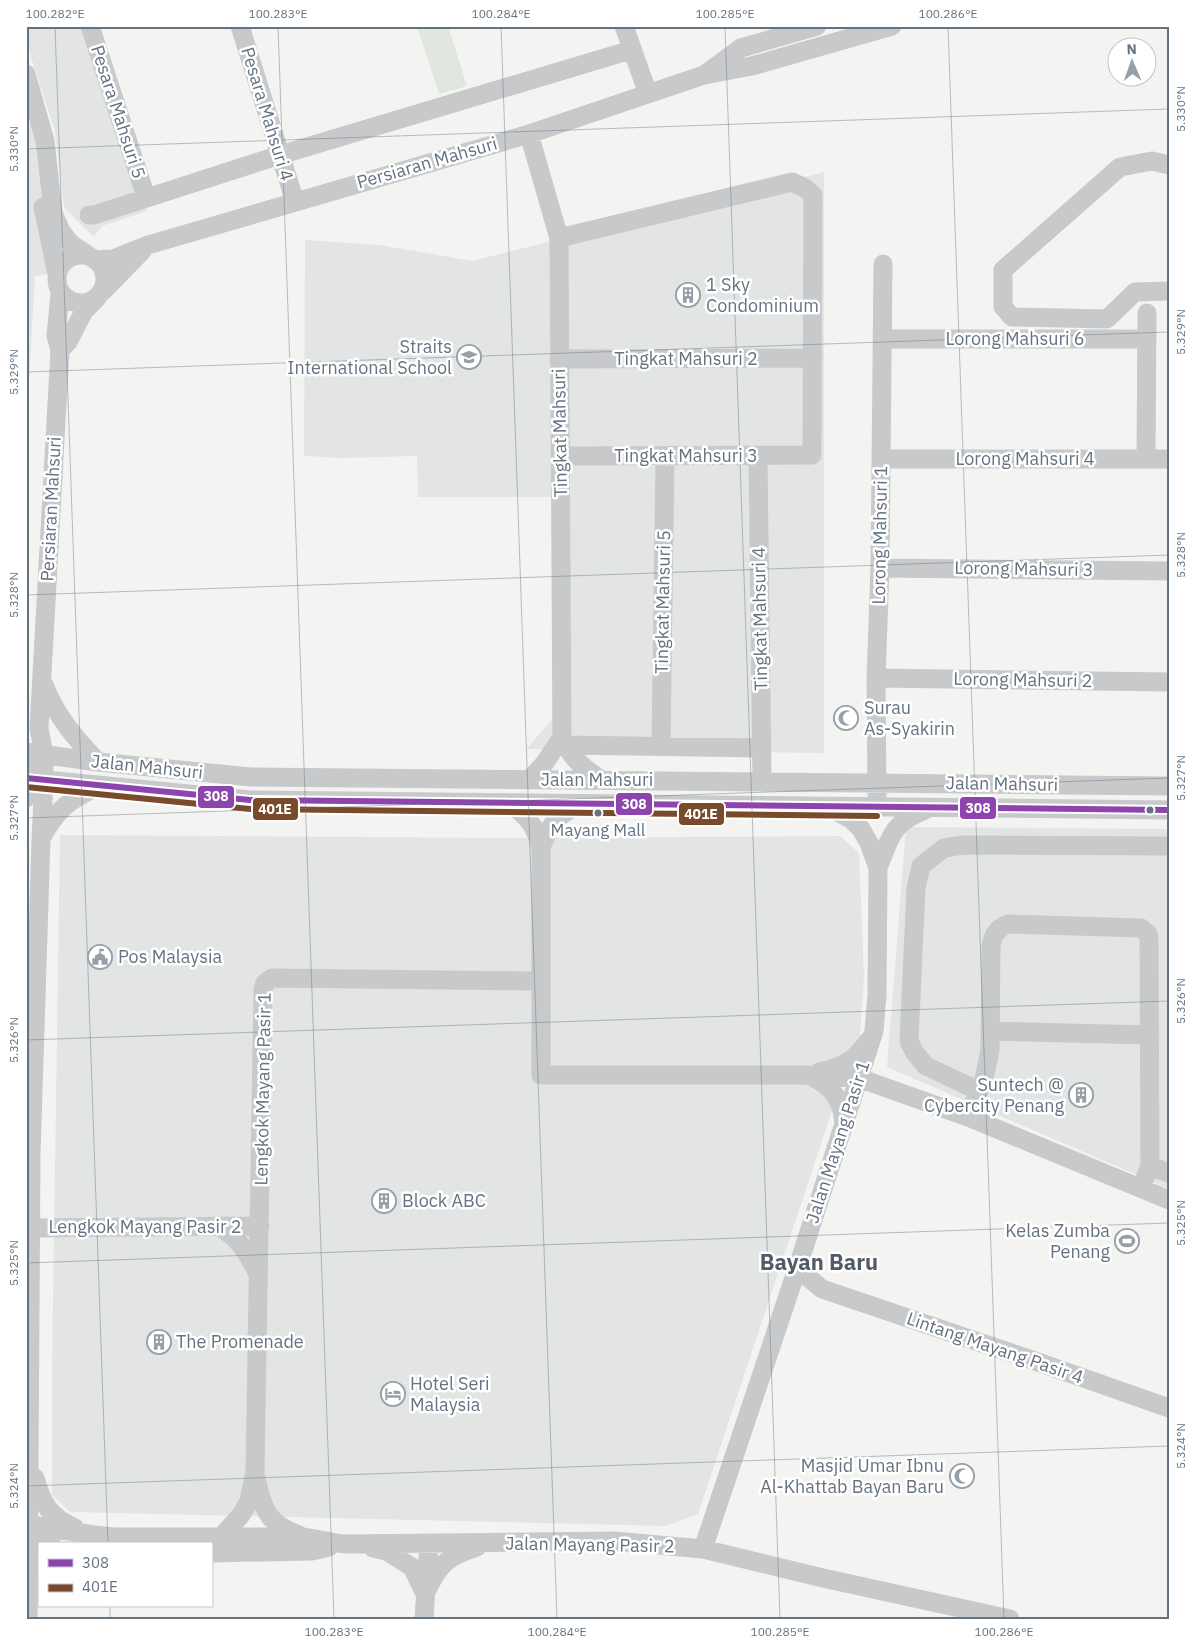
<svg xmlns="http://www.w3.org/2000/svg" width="1195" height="1645" font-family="'IBM Plex Sans',sans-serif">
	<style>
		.built { fill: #e3e5e5 }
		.green { fill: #e2e6e1 }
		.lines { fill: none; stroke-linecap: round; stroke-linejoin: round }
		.minor { stroke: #c8c9ca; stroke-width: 19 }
		.bus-1-casing { stroke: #fff; stroke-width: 10 }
		.bus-2-casing { stroke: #fff; stroke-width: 10 }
		.bus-1 { stroke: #8e44ad; stroke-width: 6 }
		.bus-2 { stroke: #7a4b2a; stroke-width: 6 }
		.ticks { fill: none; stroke: #657380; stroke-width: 1; stroke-opacity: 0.45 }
		.bus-dot { fill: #657380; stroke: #fff; stroke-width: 2 }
		.labels { text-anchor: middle; stroke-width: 5; stroke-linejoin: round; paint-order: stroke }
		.bus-label { font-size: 17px; fill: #657380; stroke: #fff }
		.street-label { font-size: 18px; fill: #657380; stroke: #fff }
		.poi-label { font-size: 18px; fill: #657380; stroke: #fff; text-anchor: start }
		.district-label { font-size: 22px; font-weight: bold; fill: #535c66; stroke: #fff }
		.line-badge { stroke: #fff; stroke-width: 2 }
		.badge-label { font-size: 14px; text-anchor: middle; font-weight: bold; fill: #fff }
		.neatline { fill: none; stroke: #657380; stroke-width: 2 }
		.ticks-label { font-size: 12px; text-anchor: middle; fill: #657380 }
	</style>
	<rect width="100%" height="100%" fill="#f3f4f2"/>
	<!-- built -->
	<path class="built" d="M26 26H86L147 211 102 226 94 237 64 208 55 131 26 42Z
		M26 109 35 140 48 255 47 274 35 276 26 435Z
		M824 172V753L526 749 552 720 553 497H418L417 456 341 458 304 456 305 240 380 245 472 261Z
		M906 827 1169 829V1189L887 1067Z
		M60 835 527 838 840 836 859 853 864 976 860 1034 831 1114 698 1514 666 1526 70 1512 52 1495V1367Z"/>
	<!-- green -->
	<path class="green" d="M417 26H448L467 86 439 94Z"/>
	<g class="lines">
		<!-- minor -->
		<path class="minor" d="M90 26 146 197
			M240 26 295 202
			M624 26 648 94
			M707 73 741 48 817 26
			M26 74 45 141 53 213 61 231 71 244 89 256
			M529 134 559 238 562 737C571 759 583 767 601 780
			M1169 165 1152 161 1120 167 1003 270V307L1012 317 1107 319 1135 292 1169 291
			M43 207 57 274
			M89 215H94L280 155 631 50
			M559 238 792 182 805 188 813 195 812 455 560 456
			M57 279a24 24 0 1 1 48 0a24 24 0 1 1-48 0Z
			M96 260 113 259 148 245 529 134 704 75 752 66 892 26
			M103 291 142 251
			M883 339H1147
			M60 350 68 342 84 311 97 298
			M559 359 813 358
			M758 456 762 781
			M881 459H1169
			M1146 459 1147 313
			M880 568 1169 571
			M876 678 1169 682
			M44 685C56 716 75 738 98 762
			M565 745 761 748
			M661 746 665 457
			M26 752 98 762 251 777 1169 786
			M26 778 250 800 1169 810
			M529 780 544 764 562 737
			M877 795 876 678 880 568 883 264
			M26 798 28 768
			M510 803C528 818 534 823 541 847V1075H801L859 1078 968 1117 1169 1200
			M42 837C57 809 70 799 99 786
			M541 847C552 821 555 818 579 804
			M878 868C890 838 892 822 925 810
			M990 1031 1150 1035
			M819 1072C840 1068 856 1060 868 1041
			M813 1077C833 1088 842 1100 844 1123
			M979 1091 926 1066 915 1053 909 1041 916 888 921 866 944 848 963 845 1169 846
			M968 1117 984 1079 990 1050 991 946C993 935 997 928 1008 924L1141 928 1148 934 1149 939 1150 1166 1141 1188
			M1150 1166 1169 1173
			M218 1226C240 1239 247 1252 258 1274
			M31 1228 260 1226
			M799 1263 809 1278 822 1289 1035 1361 1169 1408
			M35 1478C42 1504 50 1517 75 1528
			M256 1478C263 1509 267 1524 299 1535
			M26 1524 94 1535 115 1537H304L343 1544 614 1541 703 1549 823 1578 1010 1619
			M221 1537 241 1515 249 1501 255 1472 263 989 265 983 272 978 540 981
			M26 1539 51 1544
			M373 1548 386 1551 412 1567 425 1594
			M703 1549 799 1263 874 1031 877 995 878 868 869 843 861 829 851 819 830 808
			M211 1553 312 1551 329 1547
			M425 1594C439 1565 445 1557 477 1547
			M28 1619 31 1154 41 840 44 780V755L39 728 60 350 56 336 60 293
			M424 1619 429 1543"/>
		<defs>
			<path id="bus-1" d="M26 778 250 800 1169 810"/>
			<path id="bus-2" d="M26 787 250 809 877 816"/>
		</defs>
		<!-- bus-1 casing -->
		<use href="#bus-1" class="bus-1-casing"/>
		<!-- bus-2 casing -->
		<use href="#bus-2" class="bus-2-casing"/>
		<!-- bus-1 -->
		<use href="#bus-1" class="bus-1"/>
		<!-- bus-2 -->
		<use href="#bus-2" class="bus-2"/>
	</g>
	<!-- ticks -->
	<path class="ticks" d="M55 26 108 1544M278 26 334 1619M501 26 557 1619M725 26 780 1619M948 26 1004 1619M26 149 1169 109M26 372 1169 332M26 595 1169 555M26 818 1169 778M26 1040 1169 1001M26 1263 1169 1223M26 1486 1169 1446M110 1606V1619"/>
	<!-- icons -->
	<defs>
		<symbol id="building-ring" viewBox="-11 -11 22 22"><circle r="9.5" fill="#fff" stroke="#97a0a8" stroke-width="1.5"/><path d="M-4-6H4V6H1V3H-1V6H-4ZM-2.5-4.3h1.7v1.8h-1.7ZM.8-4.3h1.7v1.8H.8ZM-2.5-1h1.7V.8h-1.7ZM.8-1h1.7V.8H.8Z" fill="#97a0a8"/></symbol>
		<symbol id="school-ring" viewBox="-11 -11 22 22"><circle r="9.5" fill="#fff" stroke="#97a0a8" stroke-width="1.5"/><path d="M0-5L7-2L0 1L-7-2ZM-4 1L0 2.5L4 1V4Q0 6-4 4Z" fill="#97a0a8"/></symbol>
		<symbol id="mosque-ring" viewBox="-11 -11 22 22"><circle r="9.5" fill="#fff" stroke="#97a0a8" stroke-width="1.5"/><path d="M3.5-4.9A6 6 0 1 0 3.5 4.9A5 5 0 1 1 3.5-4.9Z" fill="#97a0a8"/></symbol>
		<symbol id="civic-ring" viewBox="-11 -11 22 22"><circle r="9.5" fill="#fff" stroke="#97a0a8" stroke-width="1.5"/><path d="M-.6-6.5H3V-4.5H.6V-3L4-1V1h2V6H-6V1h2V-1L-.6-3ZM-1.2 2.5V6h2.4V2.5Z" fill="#97a0a8"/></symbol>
		<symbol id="stadium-ring" viewBox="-11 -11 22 22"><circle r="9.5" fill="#fff" stroke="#97a0a8" stroke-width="1.5"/><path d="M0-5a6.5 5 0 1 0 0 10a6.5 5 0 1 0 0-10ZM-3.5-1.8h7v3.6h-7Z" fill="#97a0a8"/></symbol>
		<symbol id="hotel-ring" viewBox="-11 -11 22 22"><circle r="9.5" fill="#fff" stroke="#97a0a8" stroke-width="1.5"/><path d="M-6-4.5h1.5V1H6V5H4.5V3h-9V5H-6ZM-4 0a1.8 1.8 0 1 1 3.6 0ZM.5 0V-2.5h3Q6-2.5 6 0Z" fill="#97a0a8"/></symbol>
	</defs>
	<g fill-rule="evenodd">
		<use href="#building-ring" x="674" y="281" width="28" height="28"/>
		<use href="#school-ring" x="455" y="343" width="28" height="28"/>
		<use href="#mosque-ring" x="832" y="704" width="28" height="28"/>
		<use href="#civic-ring" x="86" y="943" width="28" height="28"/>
		<use href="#building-ring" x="1067" y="1081" width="28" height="28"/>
		<use href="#building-ring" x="370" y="1187" width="28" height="28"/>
		<use href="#stadium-ring" x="1113" y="1227" width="28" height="28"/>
		<use href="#building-ring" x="145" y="1328" width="28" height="28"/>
		<use href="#hotel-ring" x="379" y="1380" width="28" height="28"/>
		<use href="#mosque-ring" x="948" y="1462" width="28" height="28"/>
	</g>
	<!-- markers -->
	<g class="bus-dot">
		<circle cx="1150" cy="810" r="4.5"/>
		<circle cx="598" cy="813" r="4.5"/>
	</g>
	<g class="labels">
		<!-- bus labels -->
		<g class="bus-label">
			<text x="598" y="836">Mayang Mall</text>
		</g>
		<!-- street labels -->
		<g class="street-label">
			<text transform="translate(118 112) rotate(72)" y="6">Pesara Mahsuri 5</text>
			<text transform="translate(267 114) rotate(73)" y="6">Pesara Mahsuri 4</text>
			<text transform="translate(427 163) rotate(-16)" y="6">Persiaran Mahsuri</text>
			<text x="1015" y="345">Lorong Mahsuri 6</text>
			<text x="686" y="365">Tingkat Mahsuri 2</text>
			<text transform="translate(560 433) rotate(-91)" y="6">Tingkat Mahsuri</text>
			<text x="686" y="462">Tingkat Mahsuri 3</text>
			<text x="1025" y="465">Lorong Mahsuri 4</text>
			<text transform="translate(51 509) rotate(-87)" y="6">Persiaran Mahsuri</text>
			<text transform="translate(880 535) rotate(-89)" y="6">Lorong Mahsuri 1</text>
			<text transform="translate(1024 569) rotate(1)" y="6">Lorong Mahsuri 3</text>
			<text transform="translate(663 602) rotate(-89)" y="6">Tingkat Mahsuri 5</text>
			<text transform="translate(760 619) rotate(-91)" y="6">Tingkat Mahsuri 4</text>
			<text transform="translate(1023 680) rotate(1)" y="6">Lorong Mahsuri 2</text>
			<text transform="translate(147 767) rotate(6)" y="6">Jalan Mahsuri</text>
			<text x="597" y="786">Jalan Mahsuri</text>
			<text transform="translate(1002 784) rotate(1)" y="6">Jalan Mahsuri</text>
			<text transform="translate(263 1089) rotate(-89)" y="6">Lengkok Mayang Pasir 1</text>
			<text transform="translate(838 1142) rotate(-72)" y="6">Jalan Mayang Pasir 1</text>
			<text x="145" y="1233">Lengkok Mayang Pasir 2</text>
			<text transform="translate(995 1348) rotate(19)" y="6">Lintang Mayang Pasir 4</text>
			<text transform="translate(590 1545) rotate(1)" y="6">Jalan Mayang Pasir 2</text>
		</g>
		<!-- poi labels -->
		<g class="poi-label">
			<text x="706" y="291">1 Sky<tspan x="706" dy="21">Condominium</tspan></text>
			<text x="452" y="353" text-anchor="end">Straits<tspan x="452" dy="21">International School</tspan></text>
			<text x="864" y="714">Surau<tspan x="864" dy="21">As-Syakirin</tspan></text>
			<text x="118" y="963">Pos Malaysia</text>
			<text x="1064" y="1091" text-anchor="end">Suntech @<tspan x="1064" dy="21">Cybercity Penang</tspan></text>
			<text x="402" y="1207">Block ABC</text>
			<text x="1110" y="1237" text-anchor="end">Kelas Zumba<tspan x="1110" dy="21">Penang</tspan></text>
			<text x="176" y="1348">The Promenade</text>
			<text x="410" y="1390">Hotel Seri<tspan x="410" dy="21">Malaysia</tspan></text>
			<text x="944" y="1472" text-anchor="end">Masjid Umar Ibnu<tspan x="944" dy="21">Al-Khattab Bayan Baru</tspan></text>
		</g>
		<!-- district labels -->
		<g class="district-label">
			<text x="819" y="1270">Bayan Baru</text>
		</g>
	</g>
	<g class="line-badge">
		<rect x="197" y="785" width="38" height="24" rx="5" fill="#8e44ad"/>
		<rect x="615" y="792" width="38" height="24" rx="5" fill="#8e44ad"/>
		<rect x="959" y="796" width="38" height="24" rx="5" fill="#8e44ad"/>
		<rect x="252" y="797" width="47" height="24" rx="5" fill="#7a4b2a"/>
		<rect x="678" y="802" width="47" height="24" rx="5" fill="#7a4b2a"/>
	</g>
	<g class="badge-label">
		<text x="216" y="801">308</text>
		<text x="634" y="809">308</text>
		<text x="978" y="813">308</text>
		<text x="275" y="814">401E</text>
		<text x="701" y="819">401E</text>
	</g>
	<!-- border -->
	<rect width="1195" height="1645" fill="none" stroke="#ffffff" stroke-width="55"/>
	<!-- legend -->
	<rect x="38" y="1542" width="175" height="65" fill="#ffffff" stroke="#c1c7cc"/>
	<rect x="48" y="1559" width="25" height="8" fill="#8e44ad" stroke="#c1c7cc"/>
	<text x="82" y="1568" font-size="15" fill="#657380">308</text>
	<rect x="48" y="1584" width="25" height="8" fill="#7a4b2a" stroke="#c1c7cc"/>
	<text x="82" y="1592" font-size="15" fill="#657380">401E</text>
	<!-- north arrow -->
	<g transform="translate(1132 62) rotate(358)"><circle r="24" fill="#ffffff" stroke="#c1c7cc"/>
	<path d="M0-4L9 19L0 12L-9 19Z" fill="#97a0a8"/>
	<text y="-8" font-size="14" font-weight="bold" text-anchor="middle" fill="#657380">N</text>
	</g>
	<rect x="28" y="28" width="1140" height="1590" class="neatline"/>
	<g class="ticks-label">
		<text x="55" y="18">100.282°E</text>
		<text x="278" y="18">100.283°E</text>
		<text x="501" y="18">100.284°E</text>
		<text x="725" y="18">100.285°E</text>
		<text x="948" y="18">100.286°E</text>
		<text transform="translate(1181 109) rotate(-90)" y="4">5.330°N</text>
		<text transform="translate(14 149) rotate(-90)" y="4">5.330°N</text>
		<text transform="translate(1181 332) rotate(-90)" y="4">5.329°N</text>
		<text transform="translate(14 372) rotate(-90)" y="4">5.329°N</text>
		<text transform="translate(1181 555) rotate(-90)" y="4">5.328°N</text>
		<text transform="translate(14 595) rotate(-90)" y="4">5.328°N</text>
		<text transform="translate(1181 778) rotate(-90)" y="4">5.327°N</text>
		<text transform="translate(14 818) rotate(-90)" y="4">5.327°N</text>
		<text transform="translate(1181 1001) rotate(-90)" y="4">5.326°N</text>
		<text transform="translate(14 1040) rotate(-90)" y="4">5.326°N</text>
		<text transform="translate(1181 1223) rotate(-90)" y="4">5.325°N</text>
		<text transform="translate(14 1263) rotate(-90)" y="4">5.325°N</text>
		<text transform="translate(1181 1446) rotate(-90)" y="4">5.324°N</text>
		<text transform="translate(14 1486) rotate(-90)" y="4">5.324°N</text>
		<text x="334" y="1636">100.283°E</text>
		<text x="557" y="1636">100.284°E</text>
		<text x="780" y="1636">100.285°E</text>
		<text x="1004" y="1636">100.286°E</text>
	</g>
</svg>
